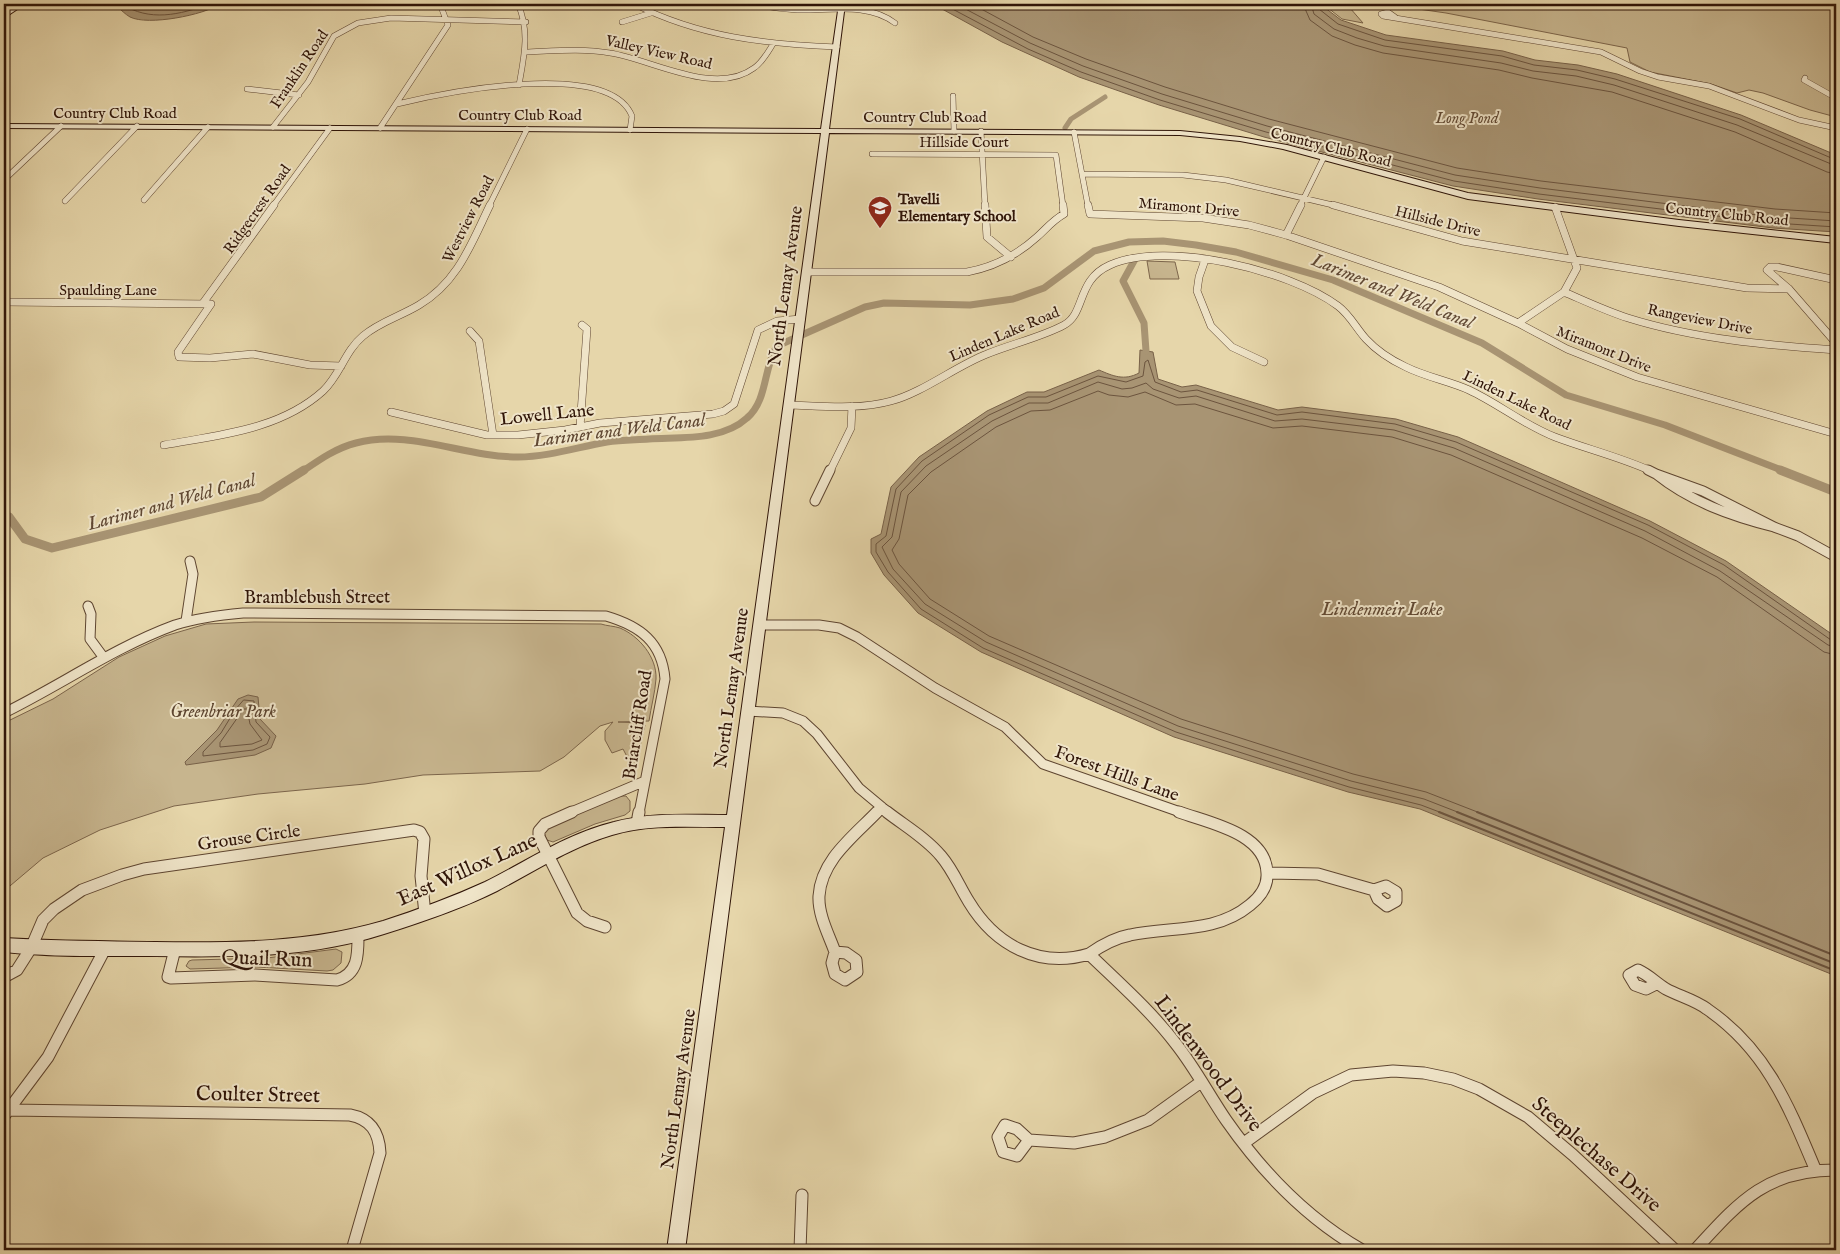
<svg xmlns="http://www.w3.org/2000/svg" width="1840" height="1254" font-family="'IM FELL English',serif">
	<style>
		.green { fill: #c7b58e; stroke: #7c654b }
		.water { fill: #a89473; stroke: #786148 }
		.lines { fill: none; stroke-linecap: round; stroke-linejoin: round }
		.shore-far1 { stroke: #6c543e; stroke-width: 1 }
		.shore { stroke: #6c543e; stroke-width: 2 }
		.canal-far2 { stroke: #a89473; stroke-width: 5 }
		.canal-far1 { stroke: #a89473; stroke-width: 7 }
		.canal { stroke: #a89473; stroke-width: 9 }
		.street-far3-casing { stroke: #5e4530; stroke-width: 6 }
		.street-far2-casing { stroke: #5e4530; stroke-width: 8 }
		.street-far1-casing { stroke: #5e4530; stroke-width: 11 }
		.street-casing { stroke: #5e4530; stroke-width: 13 }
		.secondary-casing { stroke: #301508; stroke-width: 2 }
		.street-far3 { stroke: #efe4c8; stroke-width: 5 }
		.street-far2 { stroke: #efe4c8; stroke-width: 7 }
		.street-far1 { stroke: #efe4c8; stroke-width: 9 }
		.street { stroke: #efe4c8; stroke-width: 11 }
		.secondary { fill: #efe4c8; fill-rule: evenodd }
		.labels { text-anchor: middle; stroke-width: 4; stroke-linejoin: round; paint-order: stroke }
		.far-street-label { font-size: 15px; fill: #301508; stroke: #efe4c8 }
		.far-poi-label { font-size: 15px; font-weight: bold; fill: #301508; stroke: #efe4c8; text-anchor: start }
		.far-water-label { font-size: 16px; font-style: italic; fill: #604833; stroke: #efe4c8 }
		.street-label { font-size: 18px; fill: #301508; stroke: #efe4c8 }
		.park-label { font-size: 18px; font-style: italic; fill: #5d4530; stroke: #efe4c8 }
		.water-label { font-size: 19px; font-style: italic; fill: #604833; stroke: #efe4c8 }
		.near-street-label { font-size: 21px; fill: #301508; stroke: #efe4c8 }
	</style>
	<rect width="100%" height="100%" fill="#e6d6aa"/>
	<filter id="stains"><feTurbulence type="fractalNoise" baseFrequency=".004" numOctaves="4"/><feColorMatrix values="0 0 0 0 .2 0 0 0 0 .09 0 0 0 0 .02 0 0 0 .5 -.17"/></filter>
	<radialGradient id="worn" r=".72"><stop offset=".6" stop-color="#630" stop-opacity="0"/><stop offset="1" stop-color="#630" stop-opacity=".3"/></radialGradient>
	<!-- green -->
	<path class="green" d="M1323 4H1354L1350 8 1363 23 1342 19Z
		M1384 4H1824L1836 13V117L1810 110 1763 93 1749 90 1737 93 1711 84 1650 72 1630 62 1627 48 1446 13Z
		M1147 261 1175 262 1179 279H1150Z
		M254 622 601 624C607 626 614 626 620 628 639 636 657 657 656 679 655 693 651 707 649 721L618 722 643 723 645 725 635 768H633L623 749 612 753 605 740V731L613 722 600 726 564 757 540 771 423 775 365 784 258 794 174 806 100 830 43 858 4 891V723L53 699 119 657 165 636 206 624Z
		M619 796H626L630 801V811L625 815 595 824 553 842 547 840 544 833 550 826Z
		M336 949 342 952 341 963 333 970 327 971 257 967 190 969 186 966 189 961 192 960 267 958Z"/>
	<!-- water -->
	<path class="water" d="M117 4H220C204 15 148 26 130 17 125 14 121 10 118 7Z
		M933 4H1320L1341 20 1386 35 1503 51 1535 60 1578 65 1617 74 1741 115 1836 155V232L1773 228 1538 199 1453 186 1264 137 1159 105 1079 77 1002 42Z
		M1140 350 1153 352 1158 379 1182 387 1196 385 1278 410 1302 407 1396 419 1458 437 1650 521 1726 561 1836 637V976L1420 809 1348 792 1174 737 981 652 918 613 884 575 871 553V539L881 534 891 487 919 457 987 411 1027 392H1044L1099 370C1113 376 1124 381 1139 373Z
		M248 695 258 697 260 719 276 736 271 748 255 755 186 765 185 762 217 730 238 699Z"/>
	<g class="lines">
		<!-- shore-far1 -->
		<path class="shore-far1" d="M122 4C149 22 180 15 209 4
			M132 4 152 9 190 4
			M943 4 1028 49 1081 72 1160 100 1266 132 1454 181 1539 194 1774 223 1836 227
			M956 4 1030 43 1083 66 1162 94 1267 126 1455 175 1540 188 1774 217 1836 221
			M972 4 1033 37 1086 59 1165 87 1269 119 1457 168 1541 181 1775 209 1836 213
			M1303 4 1310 20 1332 36 1355 45 1383 53 1499 70 1532 78 1612 92 1735 132 1827 172 1836 174
			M1311 4 1314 14 1334 29 1357 38 1384 46 1501 63 1533 71 1576 76 1614 85 1737 125 1836 166
			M1317 4 1319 9 1338 24 1385 40 1502 56 1534 65 1577 70 1615 79 1740 119 1836 160
			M244 700 254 701 256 722 270 737 267 744 253 750 203 756V752L221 733 235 710Z
			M244 709H247L250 724 262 740 252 744 220 747V743Z
			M1442 813 1421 805 1349 787 1176 732 983 648 921 609 888 572 876 552V544L886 536 896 489 922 461 989 415 1028 397H1046L1098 376 1126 382 1143 376 1145 362 1148 360 1155 382 1181 392 1197 390 1277 415 1302 412 1395 424 1456 442 1648 525 1724 565 1831 640 1836 641
			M1460 813 1424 799 1351 781 1178 726 986 642 925 604 893 569 882 547 892 537 901 492 926 466 992 421 1029 403H1048L1098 382 1122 389 1132 388 1146 383 1153 389 1179 398 1196 396 1275 421 1302 419 1394 430 1454 448 1645 531 1720 571 1828 645 1836 647
			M1480 813 1426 792 1353 774 1181 719 989 636 930 599 899 564 892 550 899 539 908 495 931 472 996 427 1031 411 1050 410 1098 391 1109 395 1128 397 1145 392 1176 405 1195 404 1273 428 1302 426 1392 437 1451 455 1642 538 1717 577 1824 652 1836 655"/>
		<!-- shore -->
		<path class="shore" d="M1439 812 1836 971
			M1457 812 1836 964
			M1477 812 1836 956"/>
		<!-- canal-far2 -->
		<path class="canal-far2" d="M1065 128 1071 119 1105 97"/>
		<!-- canal-far1 -->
		<path class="canal-far1" d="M1134 261 1123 281 1144 323 1146 351
			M303 471C319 460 336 448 356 443 409 429 464 457 518 457 548 457 578 447 607 442 621 440 635 440 649 439 681 437 722 441 747 418 768 400 763 368 777 346L865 307 884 303 970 305 1013 299 1044 288 1094 251 1129 242 1163 241 1196 245 1236 252 1333 280 1482 343 1566 395 1665 425 1784 471"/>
		<!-- canal -->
		<path class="canal" d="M1780 470 1836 492
			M4 515 9 517 25 539 52 548 261 497 304 470"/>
		<defs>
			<path id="street-far3" d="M518 4C530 31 524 57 519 85
				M634 4C700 37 764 44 837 47
				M754 4C768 7 782 9 797 10 829 11 868 2 895 23
				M1395 17 1388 12 1381 14 1383 16 1601 52 1640 71 1658 77 1709 86 1799 120 1836 128
				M622 22 651 13
				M525 52C553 51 582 48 610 53 651 59 715 97 754 68 762 63 768 52 773 44
				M1805 78 1804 80 1836 98
				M247 89 299 95
				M953 96 954 131
				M397 104C443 93 609 58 632 116L630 130
				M273 127 308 82 334 36 358 23 391 18 526 22
				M380 128 448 25 440 4
				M981 131 985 206
				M1074 132 1088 206
				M872 154 1056 155 1063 206
				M1082 174 1183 175 1226 180 1337 206
				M4 180 61 126
				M144 200 208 127
				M65 201 137 126
				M273 206 330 128
				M489 206 527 129
				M1300 206 1324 157"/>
			<path id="street-far2" d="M985 205 987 237 1011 257
				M1088 205 1090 214 1203 218 1249 225 1286 235 1439 287 1518 323 1567 349 1637 377 1836 434
				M1333 205 1462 241 1747 288 1789 289
				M1286 235 1301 205
				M1205 260 1199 277 1197 291 1211 326 1232 347 1264 362
				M807 272H967C994 267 1016 256 1037 237 1046 229 1053 220 1064 214L1063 205
				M1836 280 1777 267H1770L1767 270 1789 289 1836 343
				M1564 292C1585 301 1606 311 1628 318 1695 339 1766 345 1836 350
				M4 302 211 304 178 352 179 357 210 358 253 354 310 365 341 366
				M203 303 274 205
				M1518 323 1564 292 1577 268 1555 207
				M470 331 479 341 493 435
				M789 405C822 406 859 410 891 401 922 393 956 366 987 354 1011 344 1042 337 1064 325 1086 313 1076 280 1110 265 1166 240 1290 270 1338 306 1350 315 1356 328 1366 339 1377 351 1391 360 1406 367 1426 377 1449 381 1469 390 1499 404 1524 425 1555 437 1587 449 1620 457 1651 471
				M391 412 487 435H518L565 430 600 423 713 414 724 411 734 404 758 330 777 321 801 319
				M580 427 587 329 582 325
				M164 445C218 435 280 430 323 391 340 375 345 351 363 336 379 322 401 316 419 305 458 282 471 244 490 205
				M830 471 851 428 852 406"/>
			<path id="street-far1" d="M1648 470 1656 474
				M1656 474 1703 491 1774 527C1731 516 1691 502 1656 474Z
				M815 501 830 470
				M1774 527 1798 536 1836 557
				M88 606 91 614 90 639 104 658
				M186 621 193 574 190 561
				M760 625H819L839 628 857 637 935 688 1005 727 1043 764 1183 813
				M748 711 783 713 803 721 817 734 859 788 889 813
				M4 713C61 685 115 647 175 625 197 618 220 615 243 613L606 616C640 626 662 642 665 679L639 813
				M569 813 645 781
				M876 813 882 807"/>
			<path id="street" d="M572 812 545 824 539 831V837L577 913 587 921 605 927
				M887 812C905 826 926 838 941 856 953 870 959 886 969 902 995 945 1039 969 1089 954 1119 983 1151 1011 1176 1044 1195 1068 1209 1095 1226 1120 1263 1173 1306 1218 1362 1250
				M637 823 639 812
				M1268 873 1318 874 1374 890
				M1386 886 1396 892V901L1387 906 1378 899 1374 890Z
				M175 949 168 977 171 978 255 975 337 980C359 974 358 953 358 934
				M835 952 846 953 856 960 857 972 845 980 835 974 832 963Z
				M835 952C829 935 818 915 819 896 821 860 854 836 877 812
				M1089 954C1102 945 1114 938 1130 935 1171 926 1215 934 1250 905 1260 897 1268 887 1267 873 1266 833 1209 823 1179 812
				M4 977 17 970 31 948 43 920 54 909 82 890 122 875 144 869 414 830 420 832 424 839 421 876 425 914
				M1656 984 1646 989 1635 985 1629 975 1638 970C1649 975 1656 983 1666 989 1679 996 1695 1000 1707 1009 1767 1050 1789 1107 1816 1171
				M9 1110 350 1115C371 1119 379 1132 380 1153L352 1250
				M4 1116 48 1057 105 949
				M1005 1125 1017 1129 1029 1140 1017 1156 1003 1152 998 1137Z
				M1029 1140 1074 1143 1105 1137 1148 1120 1201 1082
				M1244 1143 1313 1093 1351 1075 1393 1071 1424 1073 1453 1079 1479 1089 1528 1117 1573 1155 1675 1250
				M800 1250 802 1195
				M1695 1250C1739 1202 1766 1170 1836 1170"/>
			<path id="secondary" d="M18 4H25L4 18V13Z
				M839 4H845L829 129 1180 131 1240 137 1287 145 1468 193 1679 220 1836 237V243L1679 226 1468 199 1283 149 1240 141 1180 135 829 133 685 1250H667L725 827C688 827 648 824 612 835 571 847 535 871 497 891 461 909 422 922 384 934 307 959 227 957 147 956 100 956 51 957 4 952V938C54 941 104 941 155 942 232 943 308 943 383 921 417 910 452 897 485 882 527 861 568 833 614 822 651 812 689 815 727 815L821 133 4 128V124L821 129Z"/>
		</defs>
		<!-- street-far3 casing -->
		<use href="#street-far3" class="street-far3-casing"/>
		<!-- street-far2 casing -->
		<use href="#street-far2" class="street-far2-casing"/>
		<!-- street-far1 casing -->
		<use href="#street-far1" class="street-far1-casing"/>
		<!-- street casing -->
		<use href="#street" class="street-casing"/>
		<!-- secondary casing -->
		<use href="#secondary" class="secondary-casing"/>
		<!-- street-far3 -->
		<use href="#street-far3" class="street-far3"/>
		<!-- street-far2 -->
		<use href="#street-far2" class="street-far2"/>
		<!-- street-far1 -->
		<use href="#street-far1" class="street-far1"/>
		<!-- street -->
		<use href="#street" class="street"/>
		<!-- secondary -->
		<use href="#secondary" class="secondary"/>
	</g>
	<!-- icons -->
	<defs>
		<symbol id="school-pin" viewBox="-11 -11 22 30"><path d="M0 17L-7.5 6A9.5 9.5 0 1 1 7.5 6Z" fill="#8f2418" stroke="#efe4c8"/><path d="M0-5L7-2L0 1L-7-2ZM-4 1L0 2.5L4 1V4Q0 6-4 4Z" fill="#fff"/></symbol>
	</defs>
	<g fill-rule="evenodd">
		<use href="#school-pin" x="866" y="194" width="28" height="38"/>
	</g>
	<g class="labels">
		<!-- far-street labels -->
		<g class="far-street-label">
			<text transform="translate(659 52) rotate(13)" y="5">Valley View Road</text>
			<text transform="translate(299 69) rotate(-56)" y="5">Franklin Road</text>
			<text x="115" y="118">Country Club Road</text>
			<text x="520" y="120">Country Club Road</text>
			<text x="925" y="122">Country Club Road</text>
			<text x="964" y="147">Hillside Court</text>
			<text transform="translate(1331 147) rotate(14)" y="5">Country Club Road</text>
			<text transform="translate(1189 207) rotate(5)" y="5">Miramont Drive</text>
			<text transform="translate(257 209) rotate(-55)" y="5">Ridgecrest Road</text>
			<text transform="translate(1727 214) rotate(6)" y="5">Country Club Road</text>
			<text transform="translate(468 219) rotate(-63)" y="5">Westview Road</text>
			<text transform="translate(1438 221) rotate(14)" y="5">Hillside Drive</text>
			<text x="108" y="295">Spaulding Lane</text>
			<text transform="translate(1700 319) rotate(11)" y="5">Rangeview Drive</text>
			<text transform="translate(1004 334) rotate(-23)" y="5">Linden Lake Road</text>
			<text transform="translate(1604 349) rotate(22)" y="5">Miramont Drive</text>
			<text transform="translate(1517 400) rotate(26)" y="5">Linden Lake Road</text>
		</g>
		<!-- far-poi labels -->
		<g class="far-poi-label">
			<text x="898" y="204">Tavelli<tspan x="898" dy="17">Elementary School</tspan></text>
		</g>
		<!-- far-water labels -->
		<g class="far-water-label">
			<text x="1467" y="123">Long Pond</text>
		</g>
		<!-- street labels -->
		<g class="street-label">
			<text transform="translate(785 286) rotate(-82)" y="6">North Lemay Avenue</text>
			<text transform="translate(547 414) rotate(-6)" y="6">Lowell Lane</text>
			<text x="317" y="603">Bramblebush Street</text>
			<text transform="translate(731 688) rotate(-82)" y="6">North Lemay Avenue</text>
			<text transform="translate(637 725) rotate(-81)" y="6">Briarcliff Road</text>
			<text transform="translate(1117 773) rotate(20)" y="6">Forest Hills Lane</text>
			<text transform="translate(249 837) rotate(-8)" y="6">Grouse Circle</text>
			<text transform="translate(678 1089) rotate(-82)" y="6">North Lemay Avenue</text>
		</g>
		<!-- park labels -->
		<g class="park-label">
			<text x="223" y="717">Greenbriar Park</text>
		</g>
		<!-- water labels -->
		<g class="water-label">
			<text transform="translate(1393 290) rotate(22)" y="7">Larimer and Weld Canal</text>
			<text transform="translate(619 429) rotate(-7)" y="7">Larimer and Weld Canal</text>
			<text transform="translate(171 501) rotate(-15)" y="7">Larimer and Weld Canal</text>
			<text x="1382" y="615">Lindenmeir Lake</text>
		</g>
		<!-- near-street labels -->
		<g class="near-street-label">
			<text transform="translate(467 869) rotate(-24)" y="7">East Willox Lane</text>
			<text transform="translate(267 958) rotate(2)" y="7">Quail Run</text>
			<text transform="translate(1209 1063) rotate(53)" y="7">Lindenwood Drive</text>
			<text transform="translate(258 1094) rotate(1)" y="7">Coulter Street</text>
			<text transform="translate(1597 1154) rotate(41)" y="7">Steeplechase Drive</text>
		</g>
	</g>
	<!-- margin -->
	<rect width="1840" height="1254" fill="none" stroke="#e6d6aa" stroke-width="20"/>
	<rect x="5" y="5" width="1830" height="1244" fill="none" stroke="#301508" stroke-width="2.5"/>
	<rect x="10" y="10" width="1820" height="1234" fill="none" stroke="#301508"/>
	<rect width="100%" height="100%" filter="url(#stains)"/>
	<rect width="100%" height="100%" fill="url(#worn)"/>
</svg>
